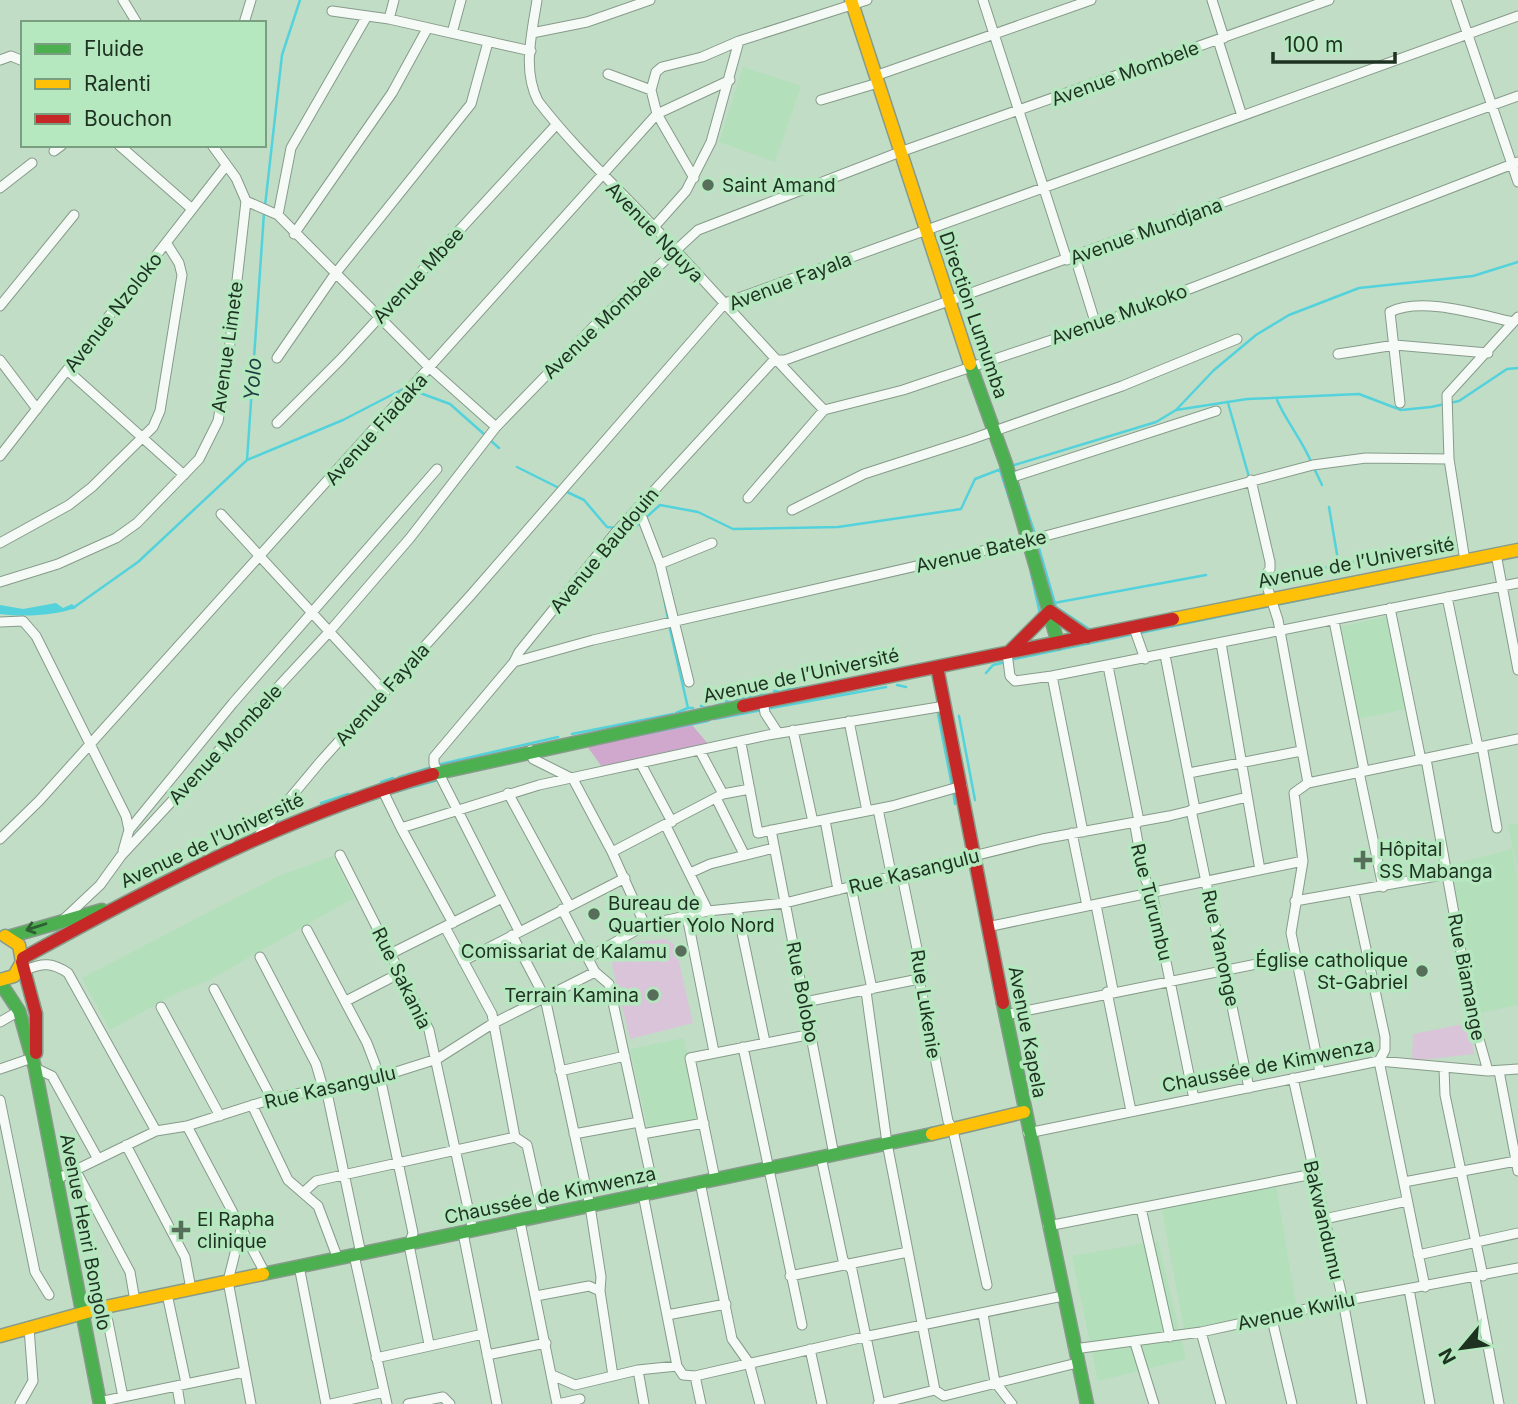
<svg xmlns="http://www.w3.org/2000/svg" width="1518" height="1404" font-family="Inter,sans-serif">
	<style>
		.built { fill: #b3dfbb }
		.green { fill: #dac4d9 }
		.forest { fill: #d0a8ce }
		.water { fill: #54d2dc }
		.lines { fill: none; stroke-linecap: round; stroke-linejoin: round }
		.stream { stroke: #54d2dc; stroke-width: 2.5 }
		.street-casing { stroke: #869b8a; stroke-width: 11 }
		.fast-casing { stroke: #869b8a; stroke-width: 15 }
		.slow-casing { stroke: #869b8a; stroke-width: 15 }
		.jam-casing { stroke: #869b8a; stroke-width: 15 }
		.street { stroke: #f6faf6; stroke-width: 9 }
		.fast { stroke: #4caf50; stroke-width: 12 }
		.slow { stroke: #ffc107; stroke-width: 12 }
		.jam { stroke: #c62828; stroke-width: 12 }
		.oneway { stroke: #2e5e32 }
		.poi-dot { fill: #576e5b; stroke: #b6e8bf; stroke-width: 2.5 }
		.labels { text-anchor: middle; stroke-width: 7; stroke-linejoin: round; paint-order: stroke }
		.street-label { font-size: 19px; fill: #1e3222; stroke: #b6e8bf }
		.poi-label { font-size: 19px; fill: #1e3222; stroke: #b6e8bf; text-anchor: start }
		.water-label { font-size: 21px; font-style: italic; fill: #1d3c42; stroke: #b6e8bf }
	</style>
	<rect width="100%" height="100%" fill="#c1ddc6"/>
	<!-- built -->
	<path class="built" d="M743 67 801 86 775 162 719 142Z
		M1389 616 1407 709 1358 719 1339 627Z
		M1518 823V873L1508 825Z
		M1512 849 1518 880V1005L1479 1013 1450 865Z
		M333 856 354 898 209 980 175 994 110 1030 82 978 276 877Z
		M684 1038 701 1118 648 1129 630 1049Z
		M1276 1185 1297 1310 1184 1329 1161 1204Z
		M1158 1241 1186 1359 1098 1381 1072 1256Z"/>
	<!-- green -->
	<path class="green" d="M664 939 675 945 693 1023 630 1039 612 965 620 945Z
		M1469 1023 1474 1054 1412 1061 1413 1034Z"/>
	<!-- forest -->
	<path class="forest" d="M692 725 710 746 602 767 587 746Z"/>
	<!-- water -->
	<path class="water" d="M56 603 63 608 72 604 76 608C52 616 24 617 0 614V605L23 609Z"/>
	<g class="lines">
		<!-- stream -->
		<path class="stream" d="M265 206 282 55 300 0
			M412 390 450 404 485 435
			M1277 400C1287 423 1303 441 1312 464
			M1228 403 1249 477
			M1176 410 1247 399 1359 394 1401 410 1431 407 1459 401 1507 369 1518 368
			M490 440 499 448
			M247 460 343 420 405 388
			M1012 465 1035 534
			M1011 466 1156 422 1176 410 1214 370 1256 335 1289 315 1359 288 1473 276 1518 262
			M517 467 559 488
			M1314 468 1322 485
			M1000 470 1012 507
			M565 491 584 500 607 527 618 528
			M1329 507 1340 572
			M624 529 632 530 660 505 698 512 733 529 838 527 961 509 975 479 1001 469
			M1037 541 1056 607 1089 629
			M1353 562 1445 543
			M1031 573 1040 614
			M1270 579 1348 563
			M664 598 668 619
			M1054 603 1206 575
			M1276 605 1417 576
			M73 608 138 562 247 460 264 213
			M669 625 688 708H693
			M1140 633 1270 606
			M1010 660 1134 634
			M986 673 993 665 1006 662
			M897 685 906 687
			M774 691 808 687
			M716 703 766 693
			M701 706 708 705
			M766 709 886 687
			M676 713 688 708
			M938 714 952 786
			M959 716 975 800
			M715 719 762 710
			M572 734 673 714
			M629 737 708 721
			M437 765 558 737
			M399 777 432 767
			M381 782 393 778
			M953 790 955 804
			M388 794 438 780
			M321 803 348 794
			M327 815 383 796"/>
		<defs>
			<path id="street" d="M123 0 137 23
				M537 0C532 33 522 70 538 101 574 148 617 187 657 230 713 290 767 351 824 410
				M983 0 1067 260
				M1212 0 1224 38
				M1456 0 1518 182
				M332 11 389 19 531 51
				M389 19 394 0
				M244 23 251 0
				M452 33 461 0
				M532 33 587 22 650 0
				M1218 40 1242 116
				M0 60 11 56 23 61
				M608 74 651 90
				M875 76 1091 0
				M821 100 878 83
				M119 145 192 209
				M54 151 62 145
				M694 178 657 114 651 90 656 72 662 67 702 57 739 41 867 0
				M0 188 32 163
				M246 201 278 215 431 369 496 427
				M278 215 291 148 367 16
				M654 227 686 191 711 142 739 41
				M294 234 392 93 427 29
				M1075 257 1096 325
				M0 306 74 215
				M1338 354 1395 345 1488 353
				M277 358 335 274 471 104 488 42
				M0 360 37 409
				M67 370 184 475
				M1400 403 1390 312C1421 296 1480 315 1513 322
				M277 423 341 359 556 125
				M0 456 225 167
				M1010 478 1216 411
				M1251 480 1270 562V569L1264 577 1278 620 1308 783
				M748 498 824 410 903 390 1096 325 1518 162
				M638 507 660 564 689 682
				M792 510 864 474 969 440 1122 386 1237 339
				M221 514 385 692
				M0 543 69 505 92 487 153 427 160 411 182 275 179 263 167 244
				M1496 554 1518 670
				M1465 561 1449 459 1447 395 1518 317
				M660 564 712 543
				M0 582 58 564 116 538 137 523 199 459 218 421 227 369 246 201 236 178 212 145
				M1447 597 1478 747
				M1390 608 1421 760
				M1334 621 1364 770
				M0 622 23 621 36 636 126 816 129 830 123 851
				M1134 628 1145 659
				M1221 643 1260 870
				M1007 653 1010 676 1015 681 1052 676 1518 583
				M1165 655 1195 809
				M514 662 593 640 1030 540 1313 465 1366 458 1449 459
				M1108 666 1139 821 1135 826 1144 876 1152 893 1194 1099
				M1052 676 1083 832
				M763 701 765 713 778 733
				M849 721 867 811
				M793 730 813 822
				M741 743 758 833 892 806 962 786
				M1482 746 1497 828
				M531 750 533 759 573 779 612 852 645 925
				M700 751 723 794
				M1426 759 1473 1018 1488 1071
				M641 764 672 822
				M1359 772 1383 887
				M1189 773 1301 751
				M382 789 401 828
				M508 793 569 905
				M716 798 744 854
				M878 809 892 878
				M1191 810 1249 1088
				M825 820 838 890
				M666 826 708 911
				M129 830 233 703 437 469
				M771 830 834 1155
				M1072 833 1087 906
				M260 834 321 761 470 596 725 303 1518 16
				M0 839 39 801 657 114 730 80
				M612 852 723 794 750 789
				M340 855 429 1030 473 1231
				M690 873 710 864 774 848
				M902 876 922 973 919 979 948 1121 953 1130 987 1285
				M851 887 872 989
				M1354 893 1385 1037V1050L1379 1061 1425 1287
				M1295 901 1448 874
				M1096 905 1113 990
				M562 909 595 972 609 984 654 1191
				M737 909 765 1042
				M687 916 714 1052
				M65 918 100 885 121 856 329 632 410 538 496 427 598 322 698 230 900 152 1329 0
				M453 923 401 828 539 785 768 735 945 706
				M445 927 492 1014 515 1137
				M987 927 1303 861
				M307 930 367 1043 380 1077 413 1233 409 1245 429 1344
				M519 931 434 764V757L514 662 519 652 616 532 774 360H785L1518 96
				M512 935 545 998 590 1206 601 1277 600 1291
				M390 954 502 898
				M260 957 316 1064 323 1088
				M588 958 645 925 708 911 785 903 1042 839 1169 816 1247 797
				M463 961 625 878
				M26 970C43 962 53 963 68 973L156 1131
				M214 989 272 1099
				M866 991 887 1143 935 1390
				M1107 992 1131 1111
				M346 1001 400 973
				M805 1002 919 979
				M161 1007 220 1116
				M1005 1015 1296 956
				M0 1022 19 1011
				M743 1047 802 1325
				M35 1068 52 1076 98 1159
				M1444 1068 1445 1095 1483 1276
				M0 1069 32 1058
				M560 1071 625 1056
				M1499 1071 1518 1171
				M1320 1072 1291 933 1303 861 1294 793 1308 783 1518 739
				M1293 1078 1343 1301 1362 1404
				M326 1088 361 1254
				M0 1100 35 1272 49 1295
				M252 1105 288 1180 318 1206 338 1259
				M187 1126 265 1273
				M1028 1133 1379 1061 1488 1071 1518 1069
				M574 1134 639 1122
				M642 1134 704 1123
				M126 1145 185 1257 191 1289
				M821 1157 843 1260 852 1270 880 1404
				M76 1171 130 1272 135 1301
				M715 1179 690 1058 812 1034
				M55 1180 156 1131 187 1126 272 1099 380 1077 437 1059 492 1024 595 972
				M700 1182 732 1339 749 1363 760 1404
				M1404 1182 1516 1161
				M305 1191 316 1181 515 1137 527 1145 543 1216
				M643 1194 677 1366
				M1141 1208 1170 1337
				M1324 1219 1407 1201
				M520 1222 557 1404
				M1048 1226 1313 1174
				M241 1229 228 1281 251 1404
				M463 1233 497 1404
				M354 1255 387 1404
				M1418 1255 1518 1233
				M299 1266 326 1404
				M790 1276 908 1252
				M1475 1278 1499 1404
				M1409 1289 1430 1404
				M167 1294 186 1383
				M536 1296 589 1286 600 1291 613 1376
				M105 1307 123 1397
				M983 1314 995 1382 1012 1404
				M667 1315 726 1304
				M1271 1315 1292 1404
				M1201 1332 1221 1404
				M1135 1343 1154 1404
				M810 1349 822 1404
				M1074 1349 1201 1332 1343 1301 1518 1268
				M487 1355 546 1343
				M376 1358 483 1334
				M638 1370 644 1404
				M552 1375 575 1385 638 1370 677 1366 683 1375 695 1376 864 1337 1063 1296
				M695 1376 701 1404
				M177 1386 180 1404
				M99 1402 244 1372
				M20 1404 33 1381 29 1328
				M331 1404 384 1392
				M408 1404 443 1397 450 1404
				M558 1404 580 1399
				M878 1404 935 1390 944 1396 1077 1363"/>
			<path id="fast" d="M970 364 1006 464 1058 643
				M433 774 743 706
				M8 937 102 910
				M0 982 19 1011 35 1068 100 1404
				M1003 1003 1087 1404
				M263 1274 932 1134"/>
			<path id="slow" d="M851 0 970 364
				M1173 619 1518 550
				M0 980 14 976 22 962 19 945 5 936
				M932 1134 1024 1112
				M0 1336 105 1307 263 1274"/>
			<path id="jam" d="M1010 651 1050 611 1087 637
				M937 667 1003 1003
				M743 706 1173 619
				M23 958C155 885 287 816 433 774
				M22 962 36 1014V1053"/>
		</defs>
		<!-- street casing -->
		<use href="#street" class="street-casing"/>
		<!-- fast casing -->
		<use href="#fast" class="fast-casing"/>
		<!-- slow casing -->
		<use href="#slow" class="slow-casing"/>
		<!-- jam casing -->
		<use href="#jam" class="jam-casing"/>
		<!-- street -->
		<use href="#street" class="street"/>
		<!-- fast -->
		<use href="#fast" class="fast"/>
		<!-- slow -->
		<use href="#slow" class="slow"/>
		<!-- jam -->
		<use href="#jam" class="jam"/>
	</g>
	<!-- one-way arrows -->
	<defs><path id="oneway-shaft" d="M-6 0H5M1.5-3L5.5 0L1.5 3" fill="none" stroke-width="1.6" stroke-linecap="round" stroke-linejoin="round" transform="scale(1.75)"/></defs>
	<use class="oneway" href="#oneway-shaft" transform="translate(36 927) rotate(162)"/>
	<!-- markers -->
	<g class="poi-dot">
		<circle cx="708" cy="185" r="7"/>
		<path d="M1359.5 849.5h7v7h7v7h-7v7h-7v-7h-7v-7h7z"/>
		<circle cx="594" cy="914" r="7"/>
		<circle cx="681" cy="951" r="7"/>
		<circle cx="1422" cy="971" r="7"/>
		<circle cx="653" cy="995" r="7"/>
		<path d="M177.5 1219.5h7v7h7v7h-7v7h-7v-7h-7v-7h7z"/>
	</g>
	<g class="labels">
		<!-- street labels -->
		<g class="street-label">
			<text transform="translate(1125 73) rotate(-20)" y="7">Avenue Mombele</text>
			<text transform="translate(1146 231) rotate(-20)" y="7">Avenue Mundjana</text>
			<text transform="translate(655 232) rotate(46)" y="7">Avenue Nguya</text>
			<text transform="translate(418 275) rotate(-47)" y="7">Avenue Mbee</text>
			<text transform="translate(790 281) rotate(-21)" y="7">Avenue Fayala</text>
			<text transform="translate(113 312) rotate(-52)" y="7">Avenue Nzoloko</text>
			<text transform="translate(1119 314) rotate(-20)" y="7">Avenue Mukoko</text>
			<text transform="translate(974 315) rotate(71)" y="7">Direction Lumumba</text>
			<text transform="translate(602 321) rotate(-44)" y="7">Avenue Mombele</text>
			<text transform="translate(227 347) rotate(-82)" y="7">Avenue Limete</text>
			<text transform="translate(376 429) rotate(-48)" y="7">Avenue Fiadaka</text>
			<text transform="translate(604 550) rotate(-50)" y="7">Avenue Baudouin</text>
			<text transform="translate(981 551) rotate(-13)" y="7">Avenue Bateke</text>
			<text transform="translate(1356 562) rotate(-11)" y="7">Avenue de l’Université</text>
			<text transform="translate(801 675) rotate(-12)" y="7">Avenue de l’Université</text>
			<text transform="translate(382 694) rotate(-48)" y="7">Avenue Fayala</text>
			<text transform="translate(225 744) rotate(-47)" y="7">Avenue Mombele</text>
			<text transform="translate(212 840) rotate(-25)" y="7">Avenue de l’Université</text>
			<text transform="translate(914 871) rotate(-14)" y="7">Rue Kasangulu</text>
			<text transform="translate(1152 902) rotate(76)" y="7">Rue Turumbu</text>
			<text transform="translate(1221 948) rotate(78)" y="7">Rue Yanonge</text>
			<text transform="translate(1467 977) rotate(79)" y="7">Rue Biamange</text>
			<text transform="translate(402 978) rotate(64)" y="7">Rue Sakania</text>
			<text transform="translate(803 992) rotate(79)" y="7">Rue Bolobo</text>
			<text transform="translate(926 1004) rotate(81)" y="7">Rue Lukenie</text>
			<text transform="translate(1028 1032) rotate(79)" y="7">Avenue Kapela</text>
			<text transform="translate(1268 1065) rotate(-11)" y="7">Chaussée de Kimwenza</text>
			<text transform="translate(330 1087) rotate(-13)" y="7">Rue Kasangulu</text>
			<text transform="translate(550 1195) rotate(-12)" y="7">Chaussée de Kimwenza</text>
			<text transform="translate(1324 1220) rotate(77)" y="7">Bakwandumu</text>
			<text transform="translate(86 1232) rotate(79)" y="7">Avenue Henri Bongolo</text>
			<text transform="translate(1296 1311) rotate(-12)" y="7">Avenue Kwilu</text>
		</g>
		<!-- poi labels -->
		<g class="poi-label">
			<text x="722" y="192">Saint Amand</text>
			<text x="1379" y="856">Hôpital<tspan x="1379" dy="22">SS Mabanga</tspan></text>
			<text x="608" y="910">Bureau de<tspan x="608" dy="22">Quartier Yolo Nord</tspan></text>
			<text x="667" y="958" text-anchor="end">Comissariat de Kalamu</text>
			<text x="1408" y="967" text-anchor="end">Église catholique<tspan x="1408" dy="22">St-Gabriel</tspan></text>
			<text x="639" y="1002" text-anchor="end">Terrain Kamina</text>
			<text x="197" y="1226">El Rapha<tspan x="197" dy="22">clinique</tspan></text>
		</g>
		<!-- water labels -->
		<g class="water-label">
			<text transform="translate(253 379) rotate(-86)" y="7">Yolo</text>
		</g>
	</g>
	<!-- legend -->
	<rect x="21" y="21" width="245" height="126" fill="#b6e8bf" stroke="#799f80" stroke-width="2"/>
	<rect x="35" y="44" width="35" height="10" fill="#4caf50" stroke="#799f80" stroke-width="2"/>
	<text x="84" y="56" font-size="21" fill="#1e3222">Fluide</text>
	<rect x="35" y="79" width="35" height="10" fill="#ffc107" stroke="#799f80" stroke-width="2"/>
	<text x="84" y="91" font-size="21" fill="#1e3222">Ralenti</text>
	<rect x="35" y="114" width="35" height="10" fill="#c62828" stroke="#799f80" stroke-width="2"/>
	<text x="84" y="126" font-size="21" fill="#1e3222">Bouchon</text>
	<!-- north arrow -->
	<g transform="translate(1462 1348) rotate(241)" stroke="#b6e8bf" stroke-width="5" paint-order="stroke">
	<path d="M0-5L12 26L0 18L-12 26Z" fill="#1e3222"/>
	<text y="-10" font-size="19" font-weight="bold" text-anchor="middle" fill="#1e3222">N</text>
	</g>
	<!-- scale -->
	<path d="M1273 52v10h122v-10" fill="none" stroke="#1e3222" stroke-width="3.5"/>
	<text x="1284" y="52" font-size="21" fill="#1e3222" stroke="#b6e8bf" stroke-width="5" paint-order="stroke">100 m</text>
</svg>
